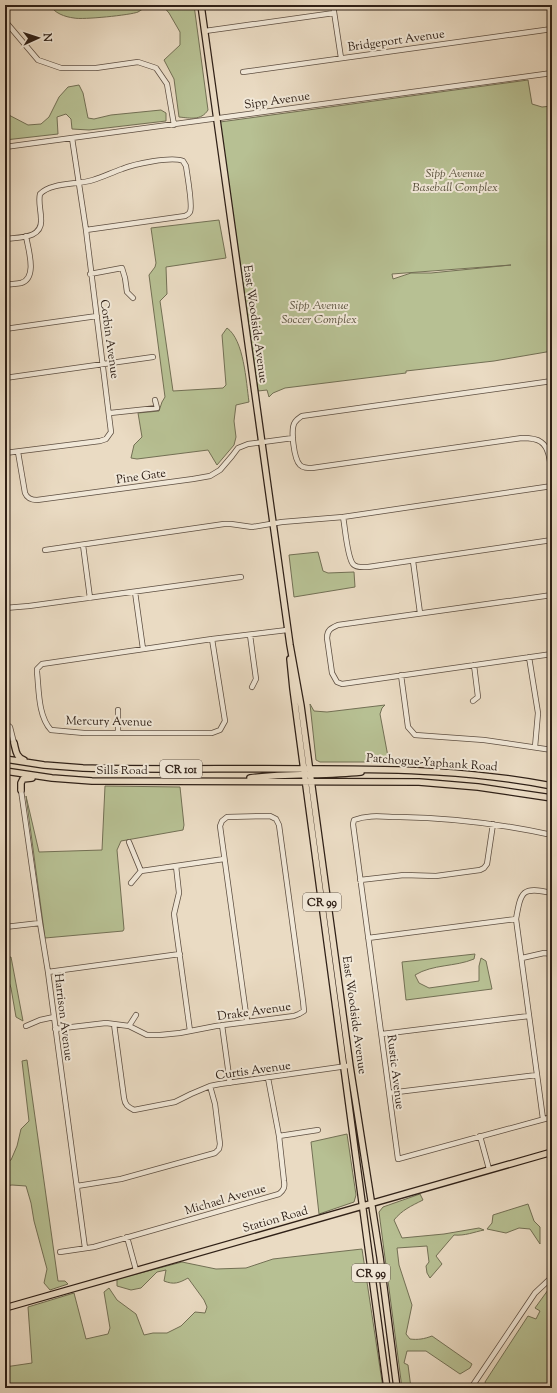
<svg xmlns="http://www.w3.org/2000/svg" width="557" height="1393" font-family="'Sorts Mill Goudy',serif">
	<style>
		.green { fill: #b7c093; stroke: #737055; fill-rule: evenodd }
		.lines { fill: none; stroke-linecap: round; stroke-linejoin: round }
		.minor-casing { stroke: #5e4f42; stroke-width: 6 }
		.major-casing { stroke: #2f2017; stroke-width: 8 }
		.minor { stroke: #f1e8d8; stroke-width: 4.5 }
		.major { stroke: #eadbc3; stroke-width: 5.5 }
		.labels { text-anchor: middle; stroke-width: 4; stroke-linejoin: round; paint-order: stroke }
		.shield { fill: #f1e8d8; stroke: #695c51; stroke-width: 1 }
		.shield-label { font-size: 11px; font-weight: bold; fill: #2f2017 }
		.street-label { font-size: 12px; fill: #2f2017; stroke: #f1e8d8 }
		.park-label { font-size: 12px; font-style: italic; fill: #58503c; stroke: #f1e8d8 }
	</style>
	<rect width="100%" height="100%" fill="#eadbc3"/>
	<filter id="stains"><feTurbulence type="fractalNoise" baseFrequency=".005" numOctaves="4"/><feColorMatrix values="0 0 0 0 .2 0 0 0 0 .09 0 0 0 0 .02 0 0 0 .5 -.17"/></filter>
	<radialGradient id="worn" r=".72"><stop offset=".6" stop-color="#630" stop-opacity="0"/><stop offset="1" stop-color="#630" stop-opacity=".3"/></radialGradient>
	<!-- green -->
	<path class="green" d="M50 5H149C145 7 142 10 138 12 131 15 82 20 74 18 65 17 54 13 50 5Z
		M162 5H194L208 110C201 121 190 118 179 117L174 79 164 60 180 45V32L169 13Z
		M528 80 532 104 542 107 552 106V351L494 361 406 371V373L285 388 273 393 269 397 267 390 258 391 220 122ZM511 265 431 273H411L393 279 392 274Z
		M79 85 83 93 88 118 94 119 111 115 161 110 166 113V121L89 130 72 129 71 119 66 114 57 117 58 134 5 140V113L28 125 41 124 49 117 59 97 68 87Z
		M219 220 226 258 166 267 167 294 160 301 173 391 223 388 226 385 222 335 227 328C244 340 246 381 249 402L236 405 234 421 236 437 234 445 217 465 208 450 137 459 131 458 134 445 142 437 138 413 159 411 162 402 165 397 149 275 155 267 156 263 151 228Z
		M318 552 323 571 328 573 354 572 355 587 294 597 289 555Z
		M310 704 314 711 327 712 385 705 382 708 380 714 389 762H320L316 760Z
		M105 786 180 787 184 825 183 830 121 841 117 850 124 929 123 931 45 938 26 796 39 852 102 850Z
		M475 954 474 959C455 967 433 964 415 975L419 983 429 988 479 981V966L481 958 486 961 492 989 406 1000 402 962Z
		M11 957 23 1021 16 1017 11 988 5 970V958Z
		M27 1060 58 1281H65L68 1284 50 1290 44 1283 47 1269 34 1221 31 1203 26 1186 12 1185 5 1186V1163L11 1160 17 1146 21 1129 29 1121 22 1061Z
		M347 1134 356 1195 354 1202 319 1214 311 1142Z
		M420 1194 423 1200C411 1206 402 1210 394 1220L402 1238 444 1234 479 1228 484 1230C474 1232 465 1236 454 1235L436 1256 442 1264 430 1278 427 1273 426 1266 429 1262 427 1246 397 1248 399 1265 412 1305 406 1334 410 1339C418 1340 424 1339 432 1336L472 1364 470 1368 460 1374 426 1351H407L404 1363 408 1365 411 1388H402L379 1212 383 1207Z
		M528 1204 534 1221 540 1227V1244L530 1229 519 1228 506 1233 487 1229 492 1223 493 1215Z
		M362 1249 383 1388H5V1367L32 1363 28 1307 74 1293 86 1339 108 1334 110 1328 104 1292 109 1288 117 1300 136 1314 144 1335 153 1333H167L181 1326 195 1312 205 1313 207 1307 204 1300 188 1278C179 1283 174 1285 164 1281L166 1270 157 1272 141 1288 131 1290 117 1286V1279L182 1262 216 1269 246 1268 273 1259Z
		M552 1288V1388H487L485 1382 528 1316 536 1319 540 1311 535 1308 548 1290Z"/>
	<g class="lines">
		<defs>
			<path id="minor" d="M333 5 341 58
				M5 21 38 60 61 68H96L138 62 156 68 167 84 174 125
				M205 31 334 13
				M243 72 552 29
				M5 147 552 73
				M5 239C19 237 43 239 41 219 41 210 38 202 40 194 51 182 78 185 93 180 103 177 113 172 122 169 134 164 172 156 183 161L186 166C187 174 193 206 190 212 189 214 187 215 185 216L86 230
				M90 274 122 268 125 278 127 292 133 298
				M5 285C10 284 16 284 21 283 38 278 28 249 26 236
				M5 329 97 316
				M5 378 153 357
				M552 381 302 416C299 418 297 419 295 422 290 429 294 459 300 465 303 468 307 468 312 468L522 438C528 438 536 438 541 442 551 449 550 467 552 478
				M110 413 157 408 155 400
				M18 452 25 493C27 498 32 500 37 500L193 479 210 476 220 470 232 456 238 448 248 444 293 438
				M5 453 100 441 106 439 111 432 86 230 72 138
				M343 517C345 526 347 557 353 564 356 568 363 567 368 567L552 540
				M83 545 90 598
				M45 550 224 524H231L252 527 282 522 343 517 552 486
				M413 561 420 613
				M135 592 143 649
				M552 595 338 625C331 628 327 630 327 638L332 673 337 682 342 684 552 654
				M5 608 29 606 241 577
				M250 635 256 679 252 687
				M212 639 225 721 220 730 212 733H84L51 730C38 716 39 690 37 672V669L42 664 212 639 287 630
				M529 657 538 713 535 747
				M401 675 408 727 415 735 484 740 552 750
				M473 701 478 697 474 665
				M118 710V732
				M5 723 10 727 14 743
				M21 790 40 923 48 972 85 1248
				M552 835C502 824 451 818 400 817 385 817 369 814 354 820L353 824 398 1159 552 1117
				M129 842 141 871
				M176 866 179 893 174 914 190 1031
				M360 880 404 875 436 876 480 870 484 868 487 864 493 824
				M131 883 141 871 224 859
				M5 927 40 923
				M368 938 516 919
				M522 958 544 953 552 954
				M48 972 180 954
				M114 1024 124 1098C125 1105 128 1107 134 1110L175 1102 191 1094 210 1086 220 1084 347 1066
				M222 1025 230 1083
				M26 1026 40 1020 54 1017
				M129 1026 136 1015
				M55 1029 106 1023 129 1026 147 1035H160L180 1033 216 1026 294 1016 299 1014 304 1011 303 1001 279 825 276 819 270 816 227 817 222 821 220 826 247 1021
				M382 1034 529 1016
				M389 1093 537 1075
				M543 1119 516 919C521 891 522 886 552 893
				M279 1136 318 1130
				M480 1136 489 1169
				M77 1186 121 1179 215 1153 219 1149 220 1144 215 1104 210 1086
				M127 1237 136 1270
				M60 1252 94 1247 279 1194C284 1190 285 1187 284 1181L279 1136 268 1078
				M471 1388 535 1293 552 1277"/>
			<path id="major" d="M201 5 290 645 301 706 350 1066 380 1257 397 1388
				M290 659 293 689C325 922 355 1155 387 1388
				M14 743C16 751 16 757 24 760
				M5 759 44 765 83 768C162 770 241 768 320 769 398 769 475 771 552 786
				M5 771 52 778 92 781 419 782 478 787 552 798
				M250 778C287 773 324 776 361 772
				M21 790V783L23 779 32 778
				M5 1308 552 1152"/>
		</defs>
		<!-- minor casing -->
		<use href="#minor" class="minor-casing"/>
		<!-- major casing -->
		<use href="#major" class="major-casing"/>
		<!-- minor -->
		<use href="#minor" class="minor"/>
		<!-- major -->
		<use href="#major" class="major"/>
	</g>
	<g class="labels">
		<!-- shield labels -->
		<g class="shield">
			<rect x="160" y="760" width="42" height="18" rx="3"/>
			<rect x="303" y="893" width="38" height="18" rx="3"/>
			<rect x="352" y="1264" width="38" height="18" rx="3"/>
		</g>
		<g class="shield-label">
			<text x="181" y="773">CR 101</text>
			<text x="322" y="906">CR 99</text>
			<text x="371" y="1277">CR 99</text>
		</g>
		<!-- street labels -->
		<g class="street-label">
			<text transform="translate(396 40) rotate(-8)" y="4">Bridgeport Avenue</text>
			<text transform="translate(277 100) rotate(-8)" y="4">Sipp Avenue</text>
			<text transform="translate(256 324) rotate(82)" y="4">East Woodside Avenue</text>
			<text transform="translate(110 339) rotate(82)" y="4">Corbin Avenue</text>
			<text transform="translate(141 476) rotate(-8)" y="4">Pine Gate</text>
			<text transform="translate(109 721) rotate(1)" y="4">Mercury Avenue</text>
			<text transform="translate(432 762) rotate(4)" y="4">Patchogue-Yaphank Road</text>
			<text x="122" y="774">Sills Road</text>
			<text transform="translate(254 1011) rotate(-8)" y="4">Drake Avenue</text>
			<text transform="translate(355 1015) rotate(82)" y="4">East Woodside Avenue</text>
			<text transform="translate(64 1017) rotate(83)" y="4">Harrison Avenue</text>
			<text transform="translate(253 1070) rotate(-8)" y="4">Curtis Avenue</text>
			<text transform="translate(396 1072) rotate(83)" y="4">Rustic Avenue</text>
			<text transform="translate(225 1199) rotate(-16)" y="4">Michael Avenue</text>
			<text transform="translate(275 1219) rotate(-16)" y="4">Station Road</text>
		</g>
		<!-- park labels -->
		<g class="park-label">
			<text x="455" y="177">Sipp Avenue<tspan x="455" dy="14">Baseball Complex</tspan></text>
			<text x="319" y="309">Sipp Avenue<tspan x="319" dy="14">Soccer Complex</tspan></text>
		</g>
	</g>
	<!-- margin -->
	<rect width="557" height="1393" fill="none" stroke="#eadbc3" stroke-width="20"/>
	<rect x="6" y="6" width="545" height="1381" fill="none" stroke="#2f2017" stroke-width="2"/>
	<rect x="10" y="10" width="537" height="1373" fill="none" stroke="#2f2017"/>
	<!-- north arrow -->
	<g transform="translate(38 38) rotate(87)" stroke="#f1e8d8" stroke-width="3" paint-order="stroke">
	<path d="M0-3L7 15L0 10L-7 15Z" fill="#2f2017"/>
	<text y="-6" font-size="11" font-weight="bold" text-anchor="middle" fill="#2f2017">N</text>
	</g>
	<rect width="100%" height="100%" filter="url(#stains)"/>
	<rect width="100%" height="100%" fill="url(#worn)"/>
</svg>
